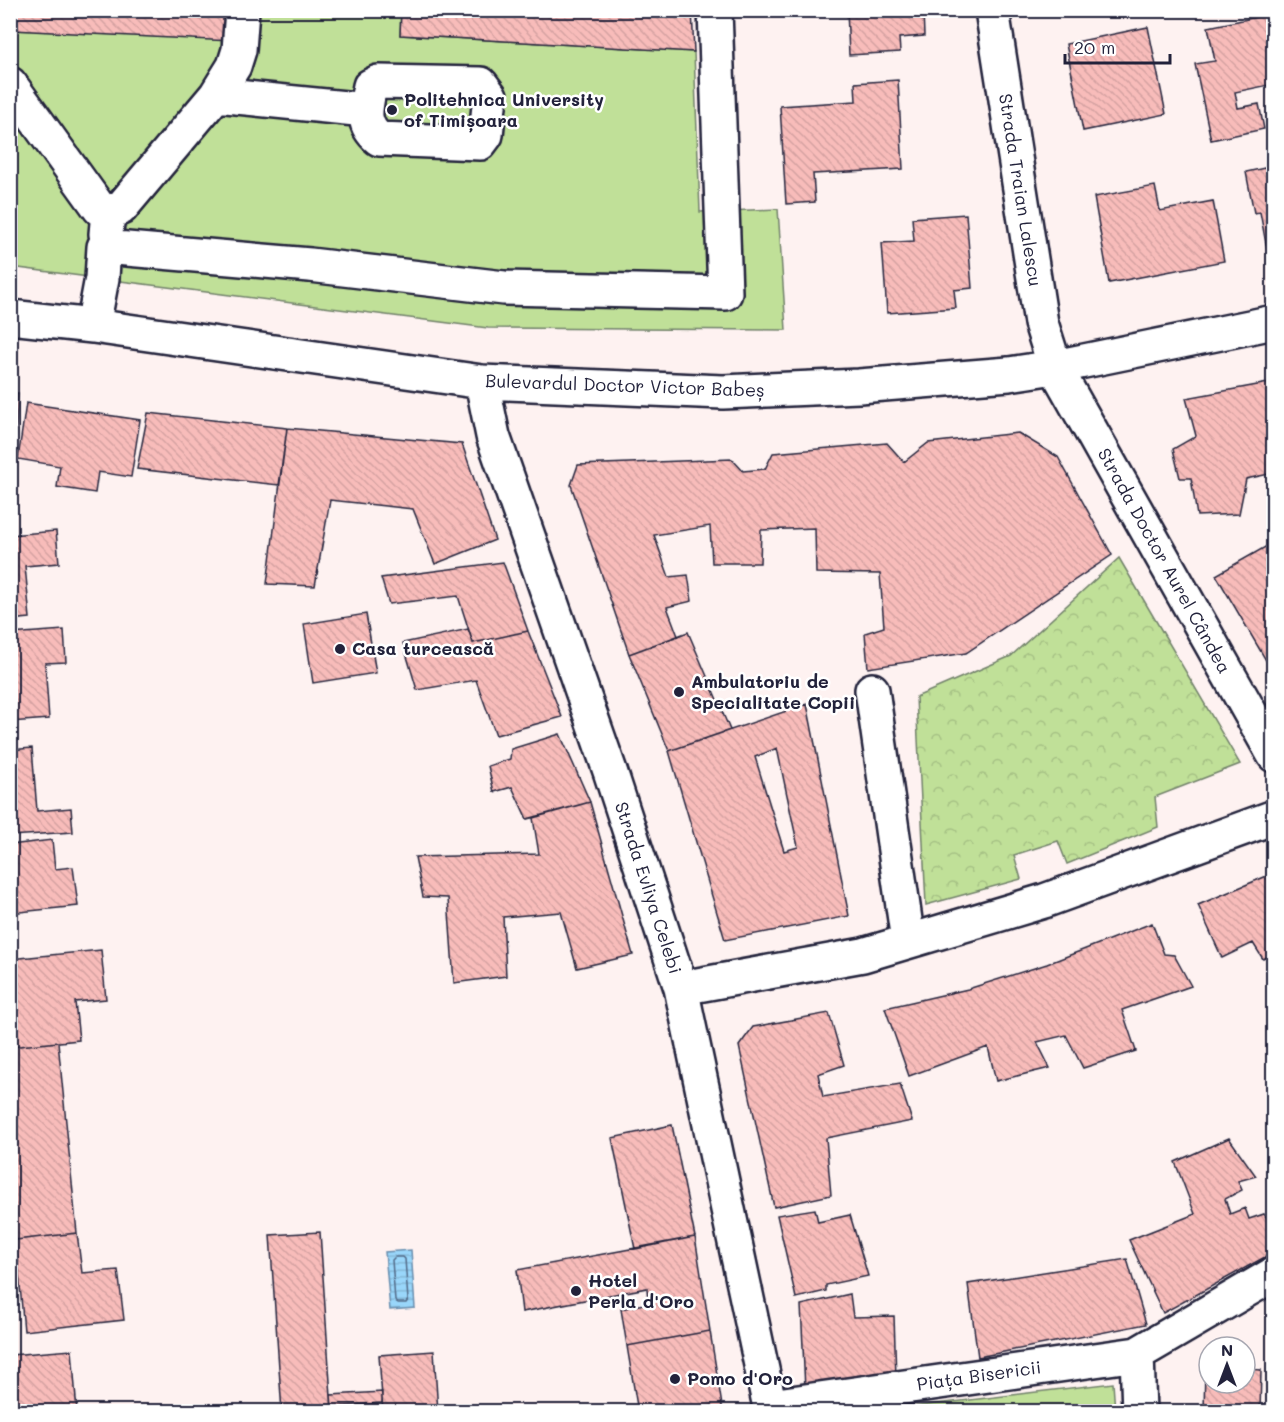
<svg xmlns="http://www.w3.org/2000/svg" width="1284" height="1422" font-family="Mali,sans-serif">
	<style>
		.green { fill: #c0e098; stroke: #71816a; stroke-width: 1.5 }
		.forest { fill: url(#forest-crowns); stroke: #71816a; stroke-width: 1.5 }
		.water { fill: url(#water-rules); stroke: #698eae; stroke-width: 1.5 }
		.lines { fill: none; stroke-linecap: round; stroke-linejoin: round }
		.shore { stroke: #526a87; stroke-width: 1.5 }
		.building { fill: url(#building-back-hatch); stroke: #22223b; stroke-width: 1.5; fill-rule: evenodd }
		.minor-casing { stroke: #22223b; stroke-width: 38 }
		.minor { stroke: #fff; stroke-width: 33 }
		.poi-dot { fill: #22223b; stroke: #fff; stroke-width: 2 }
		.labels { text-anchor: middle; stroke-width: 5; stroke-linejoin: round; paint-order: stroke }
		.poi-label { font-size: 18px; font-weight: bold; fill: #22223b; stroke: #fff; text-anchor: start }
		.street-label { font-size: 18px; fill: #22223b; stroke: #fff }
	</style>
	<defs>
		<pattern id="forest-crowns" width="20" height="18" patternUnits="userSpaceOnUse" patternTransform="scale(1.5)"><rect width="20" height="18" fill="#c0e098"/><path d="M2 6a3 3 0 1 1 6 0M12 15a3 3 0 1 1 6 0" fill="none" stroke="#a5c084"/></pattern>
		<pattern id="water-rules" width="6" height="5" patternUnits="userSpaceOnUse" patternTransform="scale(1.5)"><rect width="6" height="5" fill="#99d6fa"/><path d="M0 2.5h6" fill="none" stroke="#84b7d7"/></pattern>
		<pattern id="building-back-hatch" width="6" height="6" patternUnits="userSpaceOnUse" patternTransform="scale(1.5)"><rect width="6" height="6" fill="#f8bcba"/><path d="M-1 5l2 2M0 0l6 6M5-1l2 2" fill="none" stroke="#d4a1a1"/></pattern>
	</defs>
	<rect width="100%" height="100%" fill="#fef2f1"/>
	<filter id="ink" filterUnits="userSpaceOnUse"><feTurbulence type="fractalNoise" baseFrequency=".0167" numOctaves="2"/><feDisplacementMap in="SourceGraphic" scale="12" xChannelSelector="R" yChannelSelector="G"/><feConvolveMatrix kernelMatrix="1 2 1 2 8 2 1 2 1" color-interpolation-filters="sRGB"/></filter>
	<g filter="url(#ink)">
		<!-- green -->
		<path class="green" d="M11 11H401L400 35 694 52 700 212 778 209 786 330 488 328 11 267Z
			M1113 1383 1115 1411H877Z"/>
		<!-- forest -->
		<path class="forest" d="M1119 558 1240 764 1155 797 1158 827 1067 864 1058 841 1014 855 1021 879 926 905 916 697 1011 656Z"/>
		<!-- water -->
		<path class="water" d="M411 1250 415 1308 390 1310 385 1252Z"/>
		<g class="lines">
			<!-- shore -->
			<path class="shore" d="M395 1257H403L405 1259 408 1300 406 1303H398L395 1301 392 1260Z"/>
		</g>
		<!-- building -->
		<path class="building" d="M13 10H232L231 41 12 30Z
			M401 10H692L694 52 400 35Z
			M847 10H923L924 36 899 38 900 52 849 55Z
			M1267 15 1272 37H1274V84L1235 92 1238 108 1259 104 1264 129 1211 140 1195 64 1215 61 1208 27Z
			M1148 27 1166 114 1083 131 1066 44Z
			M898 80 903 169 813 174 815 202 786 204 780 106 856 101 855 83Z
			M1274 166V248L1267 249 1260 212 1254 213 1246 172Z
			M1155 186 1160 211 1213 201 1224 261 1109 283 1094 197Z
			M966 214 972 288 954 290 956 308 887 313 882 243 914 241 912 218Z
			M1274 382V473L1246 479 1239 514 1197 516 1191 478H1180L1173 449 1196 436 1186 398Z
			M10 393H18L15 446 10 445Z
			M26 403 140 420 131 477 98 472 95 493 57 487 60 466 18 459Z
			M148 413 287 428 279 485 137 469Z
			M287 428 462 444 495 540 435 564 413 509 330 500 315 586 267 584Z
			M1018 433 1058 457 1112 555 966 653 868 668 865 633 884 627 880 574 816 573 815 528 761 530 760 563H712L710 526 654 535 669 577 688 575 692 601 667 607 678 636 629 654 571 485 578 465 732 459 743 471 765 469 773 453 887 443 904 462 928 443Z
			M56 531 59 563 25 566 30 618 10 620V535Z
			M1274 542V674L1216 575Z
			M503 562 528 631 473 643 458 596 389 604 381 578Z
			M366 614 376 673 313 683 304 624Z
			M468 629 473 643 528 631 562 717 496 735 476 680 417 690 403 643Z
			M64 630 66 662 45 663 49 719 10 722V634Z
			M688 632 730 730 669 751 629 654Z
			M807 704 849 916 725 940 669 751ZM777 748 798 847 784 851 755 757Z
			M560 734 590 802 527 819 512 787 494 792 488 766 510 759 511 749Z
			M32 748 37 811 71 808 73 832 10 836V750Z
			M590 802 633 955 577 968 561 912 503 917 506 976 454 983 448 898 423 897 415 857 539 854 533 818Z
			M52 840 55 869 73 867 78 906 10 913V845Z
			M1274 873V954L1263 959 1253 943 1222 958 1198 905Z
			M1152 923 1164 954 1174 955 1191 986 1122 1010 1136 1051 1083 1068 1066 1035 1037 1042 1050 1068 996 1081 988 1047 909 1076 885 1008 968 989 1047 964Z
			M101 950 106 999 75 1002 79 1040 10 1047V959Z
			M829 1013 844 1065 818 1074 823 1097 900 1084 912 1121 826 1138 831 1195 774 1207 739 1046 753 1027Z
			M58 1042 77 1233 16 1240 10 1189V1047Z
			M672 1125 695 1237 635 1249 612 1138Z
			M1229 1138 1256 1176 1238 1181 1242 1190 1225 1199 1230 1214 1245 1208 1249 1219 1264 1214 1274 1227V1252L1163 1313 1129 1240 1195 1214 1175 1162Z
			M815 1209 818 1222 850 1215 868 1276 826 1285V1291L796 1298 777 1215Z
			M320 1232 332 1412H282L270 1235Z
			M77 1233 82 1273 118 1270 124 1320 24 1331 16 1240Z
			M695 1237 710 1331 627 1346 621 1309 648 1303 647 1288 522 1312 517 1270Z
			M1127 1259 1146 1324 978 1357 968 1284Z
			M850 1294 853 1317 894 1316 896 1378 805 1389 801 1305Z
			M710 1331 723 1412H638L627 1346Z
			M72 1350 77 1412H13L10 1355Z
			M434 1351 438 1412H383L379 1355Z
			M1205 1368H1209V1383H1245V1369L1261 1370 1260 1412H1204Z
			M382 1392V1403L332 1407 331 1395Z"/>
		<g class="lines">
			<defs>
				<path id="minor" d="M992 10 1041 323 1055 367 1274 755
					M378 82 481 84 490 96 486 135 480 143 379 139C360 123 366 108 370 86Z
					M10 84 100 209 108 212 106 234
					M216 95 234 66 239 50 242 10
					M108 212 121 208 216 95 366 110
					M10 317 93 326 482 382 723 392 859 386 1009 374 1055 367 1274 322
					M93 326 102 278 104 247 310 265 504 288 725 293 715 10
					M482 382 493 436 610 771 681 988 771 1412
					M872 690 908 941
					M681 988 863 955 1044 901 1274 817
					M1137 1354 1139 1412
					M770 1406 1137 1354 1274 1274"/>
			</defs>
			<!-- minor casing -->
			<use href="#minor" class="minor-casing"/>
			<!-- minor -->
			<use href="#minor" class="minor"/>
		</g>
	</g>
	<!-- markers -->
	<g class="poi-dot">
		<circle cx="392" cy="110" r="6"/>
		<circle cx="340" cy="649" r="6"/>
		<circle cx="679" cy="692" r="6"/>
		<circle cx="576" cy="1291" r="6"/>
		<circle cx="675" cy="1379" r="6"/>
	</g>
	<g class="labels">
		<!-- poi labels -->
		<g class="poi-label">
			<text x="404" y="106">Politehnica University<tspan x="404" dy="21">of Timișoara</tspan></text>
			<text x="352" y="655">Casa turcească</text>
			<text x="691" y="688">Ambulatoriu de<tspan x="691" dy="21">Specialitate Copii</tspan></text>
			<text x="588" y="1287">Hotel<tspan x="588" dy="21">Perla d'Oro</tspan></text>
			<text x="687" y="1385">Pomo d'Oro</text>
		</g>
		<!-- street labels -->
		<g class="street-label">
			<text transform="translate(1020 190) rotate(81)" y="6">Strada Traian Lalescu</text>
			<text transform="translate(625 386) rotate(2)" y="6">Bulevardul Doctor Victor Babeș</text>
			<text transform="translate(1164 561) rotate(61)" y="6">Strada Doctor Aurel Cândea</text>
			<text transform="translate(648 888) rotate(72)" y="6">Strada Evliya Celebi</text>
			<text transform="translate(979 1376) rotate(-8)" y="6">Piața Bisericii</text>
		</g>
	</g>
	<!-- margin -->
	<rect width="1284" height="1422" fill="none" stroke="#fff" stroke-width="36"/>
	<rect x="18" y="18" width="1248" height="1386" fill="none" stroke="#22223b" stroke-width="2" filter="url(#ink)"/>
	<!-- north arrow -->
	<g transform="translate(1227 1365)"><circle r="28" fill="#ffffff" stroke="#a7a7b1" stroke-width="1.5"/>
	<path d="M0-4.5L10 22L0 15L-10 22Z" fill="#22223b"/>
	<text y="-9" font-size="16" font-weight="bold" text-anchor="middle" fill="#22223b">N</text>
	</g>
	<!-- scale -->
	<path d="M1065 54v9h105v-9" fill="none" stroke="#22223b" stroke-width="3"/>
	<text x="1074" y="54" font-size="18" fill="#22223b" stroke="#ffffff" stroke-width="4.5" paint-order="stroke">20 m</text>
</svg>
